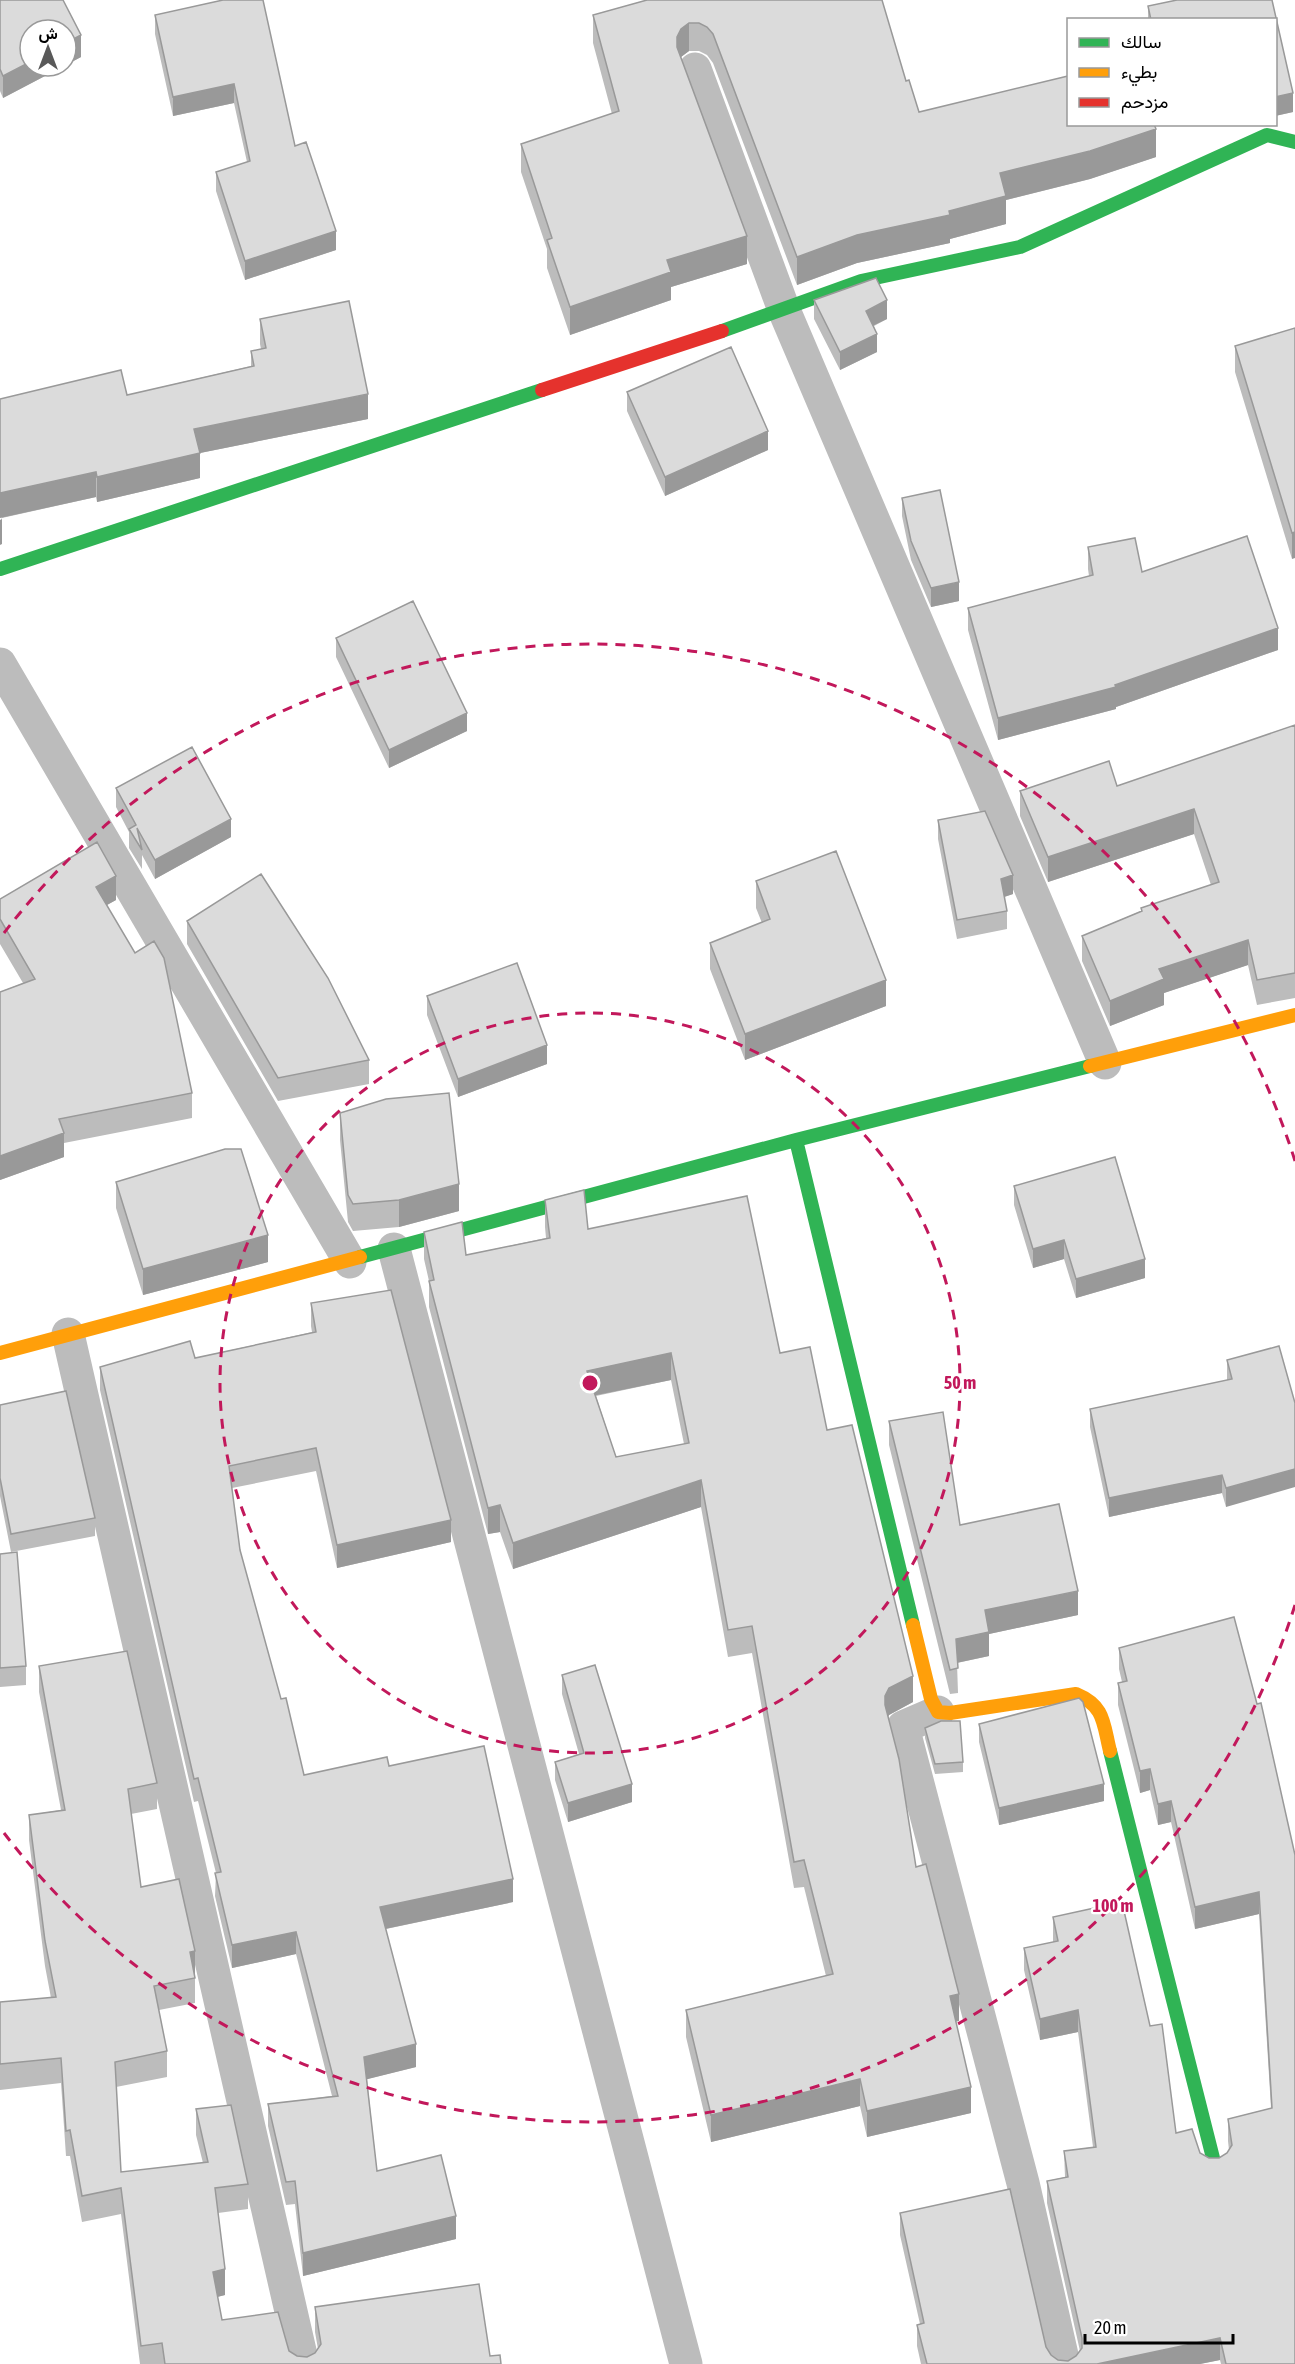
<svg xmlns="http://www.w3.org/2000/svg" width="1295" height="2364" font-family="'Asap Condensed',Vazirmatn,sans-serif">
	<style>
		.lines { fill: none; stroke-linecap: round; stroke-linejoin: round }
		.street { stroke: #bcbcbc; stroke-width: 33 }
		.fast { stroke: #30b455; stroke-width: 14 }
		.slow { stroke: #ff9f0a; stroke-width: 14 }
		.jam { stroke: #e5322d; stroke-width: 14 }
		.wall { fill: #bcbcbc; fill-rule: evenodd }
		.shaded-wall { fill: #999 }
		.building { fill: #dbdbdb; stroke: #999; stroke-width: 1.5; fill-rule: evenodd }
		.ring { fill: none; stroke: #c2185b; stroke-width: 3; stroke-dasharray: 10 8 }
		.centre { fill: #c2185b; stroke: #fff; stroke-width: 3 }
		.ring-label { font-size: 18px; text-anchor: middle; font-weight: bold; fill: #c2185b; stroke: #fff; stroke-width: 4.5; stroke-linejoin: round; paint-order: stroke }
	</style>
	<rect width="100%" height="100%" fill="#fff"/>
	<g class="lines">
		<!-- street -->
		<path class="street" d="M695 69 784 310 1105 1063
			M0 664 350 1262
			M394 1249 686 2364
			M68 1334 303 2364
			M938 1712 903 1727 1023 2183 1064 2364"/>
		<!-- fast -->
		<path class="fast" d="M722 331 861 281 1020 247 1267 135 1295 142
			M0 569 542 390
			M796 1140 913 1625
			M360 1257 796 1140 1090 1066
			M1110 1751 1214 2162"/>
		<!-- slow -->
		<path class="slow" d="M1090 1066 1295 1015
			M0 1353 360 1257
			M913 1625 931 1699 938 1712 950 1713 1076 1694C1105 1706 1103 1723 1110 1751"/>
		<!-- jam -->
		<path class="jam" d="M542 390 722 331"/>
	</g>
	<!-- wall -->
	<path class="wall" d="M0 0H63L81 35V57L66 65V30H30V66H64L3 98 0 91Z
		M223 0 295 146 336 250 245 280 216 191V172L247 162 234 103 173 116 155 34V15Z
		M647 0 906 81 919 112 1156 157 1090 179 1006 200V224L950 239V243L857 263 797 285 713 63 707 55 699 51H689L681 57 747 264 671 287V300L570 335 547 268V249L521 172V144L612 114 593 43V15Z
		M1177 0H1272L1293 93V112L1275 116V20H1148V6Z
		M814 300 887 319 874 326 877 352 840 370 814 319Z
		M260 319 368 419 200 453V478L97 502 96 497 2 518V544L0 399 127 395 251 366V351L261 349 260 344Z
		M1295 328 1292 559 1235 372V346Z
		M627 392 768 450 665 496 627 411Z
		M902 498 959 601 931 607 911 560 902 516Z
		M1088 547 1142 572 1278 650 1116 707V709L998 740 968 630V608L1089 576 1088 569Z
		M336 638 467 731 389 768 336 657Z
		M1295 725V998L1257 1005 1248 965 1164 993V1005L1110 1026 1082 961V936L1141 911V908L1211 885 1194 834 1048 882 1020 816V791L1117 786Z
		M116 788 231 837 155 879 142 855V869L129 848V832L116 807Z
		M938 820 1013 894 1004 897 1007 911V929L957 939 938 839Z
		M756 881 886 1006 745 1060 710 969V943L762 923 756 908Z
		M0 899 116 900 107 905 192 1093V1118L64 1143V1157L0 1180V992L23 983 0 944Z
		M187 921 369 1060V1084L278 1101 187 944Z
		M427 996 547 1064 458 1097 427 1015Z
		M340 1113 459 1211 399 1227 353 1231 348 1222 340 1140Z
		M116 1182 268 1262 143 1295 116 1208Z
		M1014 1186 1145 1278 1076 1298 1064 1259 1033 1268 1014 1205Z
		M545 1200 780 1353 827 1430 913 1702 889 1715 888 1717 916 1867 959 2021H956L971 2113 867 2137 860 2106 711 2142 686 2037V2010L826 1976 804 1887 794 1888 752 1653 728 1657 701 1507 513 1569 500 1532 488 1534 429 1307V1281L424 1259V1232L466 1255 546 1238 545 1227ZM671 1380 684 1444 616 1457 596 1396Z
		M311 1303 451 1542 337 1568 316 1471 232 1488 240 1550 281 1699 304 1775 389 1766 513 1902 386 1929 416 2067 367 2079 377 2171 456 2239 303 2276 295 2204 286 2205 268 2126V2104L332 2096 296 1954 232 1968 215 1896 216 1873 198 1801 194 1802 100 1390V1367L195 1358 312 1332 311 1326Z
		M1279 1346 1226 1507 1222 1493 1109 1517 1090 1427V1409L1227 1380V1360Z
		M0 1405 95 1518V1536L11 1552 0 1496Z
		M889 1421 960 1525 1078 1615 989 1634V1656L957 1663 958 1693 950 1694 889 1445Z
		M0 1554 26 1666V1685L0 1687Z
		M1119 1648 1257 1704 1295 2364H1221L1220 2360 1200 2364H921L917 2346V2325L920 2324 900 2235V2213L1046 2347 1051 2355 1058 2360 1068 2361 1076 2356 1080 2351 1047 2203V2181L1065 2177 1064 2151 1093 2147 1078 2032 1040 2040 1024 1970V1948L1053 1942V1917L1150 2026 1176 2133 1200 2153 1209 2158H1219L1227 2153 1229 2150 1228 2141V2119L1271 2108 1259 1914 1195 1929 1171 1822 1158 1825 1150 1790 1140 1793 1118 1705V1683L1122 1682 1119 1669Z
		M39 1666 157 1783V1809L131 1814 141 1887 195 1976V2003L159 2010 167 2051V2077L116 2087 121 2172 203 2163 196 2135V2109L248 2184V2209L218 2213 225 2295 217 2297 222 2320 289 2351 297 2356 307 2357 315 2353 318 2349 315 2332V2307L490 2356 501 2364H140L121 2214 82 2222 70 2156H66L61 2083 0 2090V2002L51 1998 45 1966 29 1840V1815L61 1810 39 1692Z
		M562 1675 632 1802 568 1822 555 1780V1762L579 1754 562 1694Z
		M979 1724 1104 1801 999 1825 979 1742Z
		M925 1728 963 1762V1772L935 1774 925 1738Z"/>
	<!-- shaded-wall -->
	<path class="shaded-wall" d="M689 23V51L681 57 677 65V37L681 29Z
		M81 35V57L66 65V43Z
		M30 62V66H64L3 98V76Z
		M234 84V103L173 116V97Z
		M1293 93V112L1275 116V97Z
		M1156 129V157L1090 179 1006 200V224L950 239V243L857 263 797 285V257L857 235 949 211 1000 173Z
		M336 231V250L245 280V261Z
		M747 236V264L671 287V300L570 335V307L667 260Z
		M887 300V319L866 329V311Z
		M877 334V352L840 370V352Z
		M368 394V419L200 453V478L97 502V477L194 429Z
		M768 431V450L665 496V477Z
		M96 472V497L0 518V493Z
		M2 519V544L0 545V520Z
		M1295 532V558L1292 559V533Z
		M959 582V601L931 607V588Z
		M1278 628V650L1116 707V709L998 740V718L1115 685Z
		M467 713V731L389 768V750Z
		M1194 809V834L1048 882V857Z
		M231 819V837L155 879V860Z
		M1013 875V894L1001 898V879Z
		M116 876V900L96 911V887Z
		M1248 940V965L1164 993V1005L1110 1026V1001L1159 969Z
		M886 980V1006L745 1060V1034Z
		M547 1045V1064L458 1097V1079Z
		M64 1133V1157L0 1180V1156Z
		M459 1184V1211L399 1227V1200Z
		M268 1235V1262L143 1295V1269Z
		M1064 1240V1259L1033 1268V1249Z
		M1145 1259V1278L1076 1298V1279Z
		M671 1353V1380L587 1397V1371Z
		M1295 1469V1487L1226 1507V1488Z
		M1222 1475V1493L1109 1517V1498Z
		M701 1480V1507L513 1569V1543Z
		M500 1505V1532L488 1534V1508Z
		M451 1520V1542L337 1568V1545Z
		M1078 1591V1615L989 1634V1656L956 1663V1639L985 1610Z
		M913 1676V1702L889 1715 885 1722V1696L889 1688Z
		M1150 1769V1790L1140 1793V1771Z
		M632 1784V1802L568 1822V1803Z
		M1104 1784V1801L999 1825V1808Z
		M1171 1801V1822L1158 1825V1804Z
		M513 1879V1902L380 1930V1907Z
		M1259 1892V1914L1195 1929V1907Z
		M296 1932V1954L232 1968V1945Z
		M195 1951V1976L190 1977V1952Z
		M959 1994V2021L950 2023V1996Z
		M1078 2010V2032L1040 2040V2019Z
		M416 2044V2067L364 2080V2057Z
		M860 2079V2106L711 2142V2115Z
		M971 2087V2113L867 2137V2111Z
		M456 2216V2239L303 2276V2253Z
		M225 2269V2295L213 2298V2272Z
		M1220 2338V2360L1200 2364H1097Z"/>
	<!-- building -->
	<path class="building" d="M0 0H63L81 35 66 43V30H30V62L3 76 0 69Z
		M223 0H263L295 146 306 142 336 231 245 261 216 172 250 161 234 84 173 97 155 15Z
		M647 0H882L906 81 909 80 919 112 1068 76V124H1154L1156 129 1090 151 1000 173 1006 196 949 211 950 215 857 235 797 257 713 34 707 27 699 23H689L681 29 677 37V47L747 236 667 260 671 272 570 307 547 240 552 238 521 144 619 111 593 15Z
		M1177 0H1272L1293 93 1275 97V20H1151L1148 6Z
		M876 278 887 300 866 311 877 334 840 352 814 300Z
		M349 301 368 394 194 429 200 453 97 477 96 472 0 493V399L121 370 127 395 254 366 251 351 266 348 260 319Z
		M1295 328V532L1292 533 1235 346Z
		M731 347 768 431 665 477 627 392Z
		M940 490 959 582 931 588 911 541 902 498Z
		M1247 536 1278 628 1115 685 1116 687 998 718 968 608 1093 575 1088 547 1135 538 1142 572Z
		M413 601 467 713 389 750 336 638Z
		M1295 725V973L1257 980 1248 940 1159 969 1164 979 1110 1001 1082 936 1142 911 1141 908 1219 882 1194 809 1048 857 1020 791 1109 761 1117 786Z
		M192 747 231 819 155 860 137 828 142 850 129 829 136 825 116 788Z
		M985 811 1013 875 1001 879 1007 911 957 920 938 820Z
		M97 842 116 876 96 887 135 953 154 941 164 958 192 1093 59 1119 64 1133 0 1156V992L35 979 0 919V899Z
		M836 851 886 980 745 1034 710 943 770 919 756 881Z
		M261 874 328 978 369 1060 278 1078 187 921Z
		M517 963 547 1045 458 1079 427 996Z
		M449 1093 459 1184 399 1200 353 1204 348 1195 340 1113 386 1099Z
		M225 1149H241L268 1235 143 1269 116 1182Z
		M1115 1157 1145 1259 1076 1279 1064 1240 1033 1249 1014 1186Z
		M584 1190 588 1229 747 1196 780 1353 810 1347 827 1430 852 1425 913 1676 889 1688 885 1696V1705L899 1759 916 1867 926 1864 959 1994 950 1996 971 2087 867 2111 860 2079 711 2115 686 2010 833 1974 804 1860 794 1862 752 1626 728 1630 701 1480 513 1543 500 1505 488 1508 429 1281 434 1280 424 1232 462 1222 466 1255 550 1238 545 1200ZM671 1353 689 1443 616 1457 587 1371Z
		M391 1290 451 1520 337 1545 316 1448 229 1466 240 1550 281 1699 286 1698 304 1775 387 1757 389 1766 484 1746 513 1879 380 1907 416 2044 364 2057 377 2171 441 2155 456 2216 303 2253 295 2181 286 2182 268 2104 338 2096 296 1932 232 1945 215 1873 221 1872 198 1778 194 1779 100 1367 190 1341 195 1358 316 1332 311 1303Z
		M1279 1346 1295 1403V1469L1226 1488 1222 1475 1109 1498 1090 1409 1232 1379 1227 1360Z
		M66 1391 95 1518 11 1534 0 1478V1405Z
		M943 1412 960 1525 1059 1504 1078 1591 985 1610 989 1632 956 1639 958 1668 950 1670 889 1421Z
		M17 1552 26 1666 0 1668V1554Z
		M1234 1617 1257 1704 1261 1703 1295 1855V2364H1226L1220 2338 1097 2364H927L917 2325 924 2323 900 2213 1010 2189 1046 2347 1051 2355 1058 2360 1068 2361 1076 2356 1082 2348V2338L1047 2181 1068 2177 1064 2151 1096 2147 1078 2010 1040 2019 1024 1948 1058 1941 1053 1917 1122 1902 1150 2026 1162 2024 1176 2133 1192 2129 1200 2153 1209 2158H1219L1227 2153 1232 2145 1228 2119 1272 2108 1259 1892 1195 1907 1171 1801 1158 1804 1150 1769 1140 1771 1118 1683 1127 1681 1119 1648Z
		M127 1651 157 1783 128 1789 141 1887 179 1879 195 1951 190 1952 195 1978 154 1986 167 2051 115 2062 121 2172 208 2162 196 2109 231 2105 248 2184 215 2188 225 2269 213 2272 222 2320 278 2312 289 2351 297 2356 307 2357 315 2353 321 2344 315 2307 479 2284 490 2356 500 2355 501 2364H165L162 2343 141 2346 121 2188 82 2196 70 2130 66 2131 61 2058 0 2064V2002L56 1997 45 1941 29 1815 65 1810 39 1666Z
		M595 1665 632 1784 568 1803 555 1762 584 1753 562 1675Z
		M1079 1698 1083 1702 1104 1784 999 1808 979 1724Z
		M941 1721H960L963 1762 935 1764 925 1728Z"/>
	<!-- distance rings -->
	<g class="ring">
		<circle cx="590" cy="1383" r="370"/>
		<path d="M1295 1605A739 739 0 0 1 4 1833M4 933A739 739 0 0 1 1295 1161"/>
	</g>
	<circle cx="590" cy="1383" r="9" class="centre"/>
	<g class="ring-label">
		<text x="960" y="1389">50 m</text>
		<text x="1113" y="1912">100 m</text>
	</g>
	<!-- legend -->
	<rect x="1067" y="18" width="210" height="108" fill="#ffffff" stroke="#999999" stroke-width="1.5"/>
	<rect x="1079" y="38" width="30" height="9" fill="#30b455" stroke="#999999" stroke-width="1.5"/>
	<text x="1121" y="48" font-size="18" fill="#000000">سالك</text>
	<rect x="1079" y="68" width="30" height="9" fill="#ff9f0a" stroke="#999999" stroke-width="1.5"/>
	<text x="1121" y="78" font-size="18" fill="#000000">بطيء</text>
	<rect x="1079" y="98" width="30" height="9" fill="#e5322d" stroke="#999999" stroke-width="1.5"/>
	<text x="1121" y="108" font-size="18" fill="#000000">مزدحم</text>
	<!-- north arrow -->
	<g transform="translate(48 48)"><circle r="28" fill="#ffffff" stroke="#999999" stroke-width="1.5"/>
	<path d="M0-4.5L10 22L0 15L-10 22Z" fill="#595959"/>
	<text y="-9" font-size="16" font-weight="bold" text-anchor="middle" fill="#000000">ش</text>
	</g>
	<!-- scale -->
	<path d="M1085 2334v9h148v-9" fill="none" stroke="#000000" stroke-width="3"/>
	<text x="1094" y="2334" font-size="18" fill="#000000" stroke="#ffffff" stroke-width="4.5" paint-order="stroke">20 m</text>
</svg>
